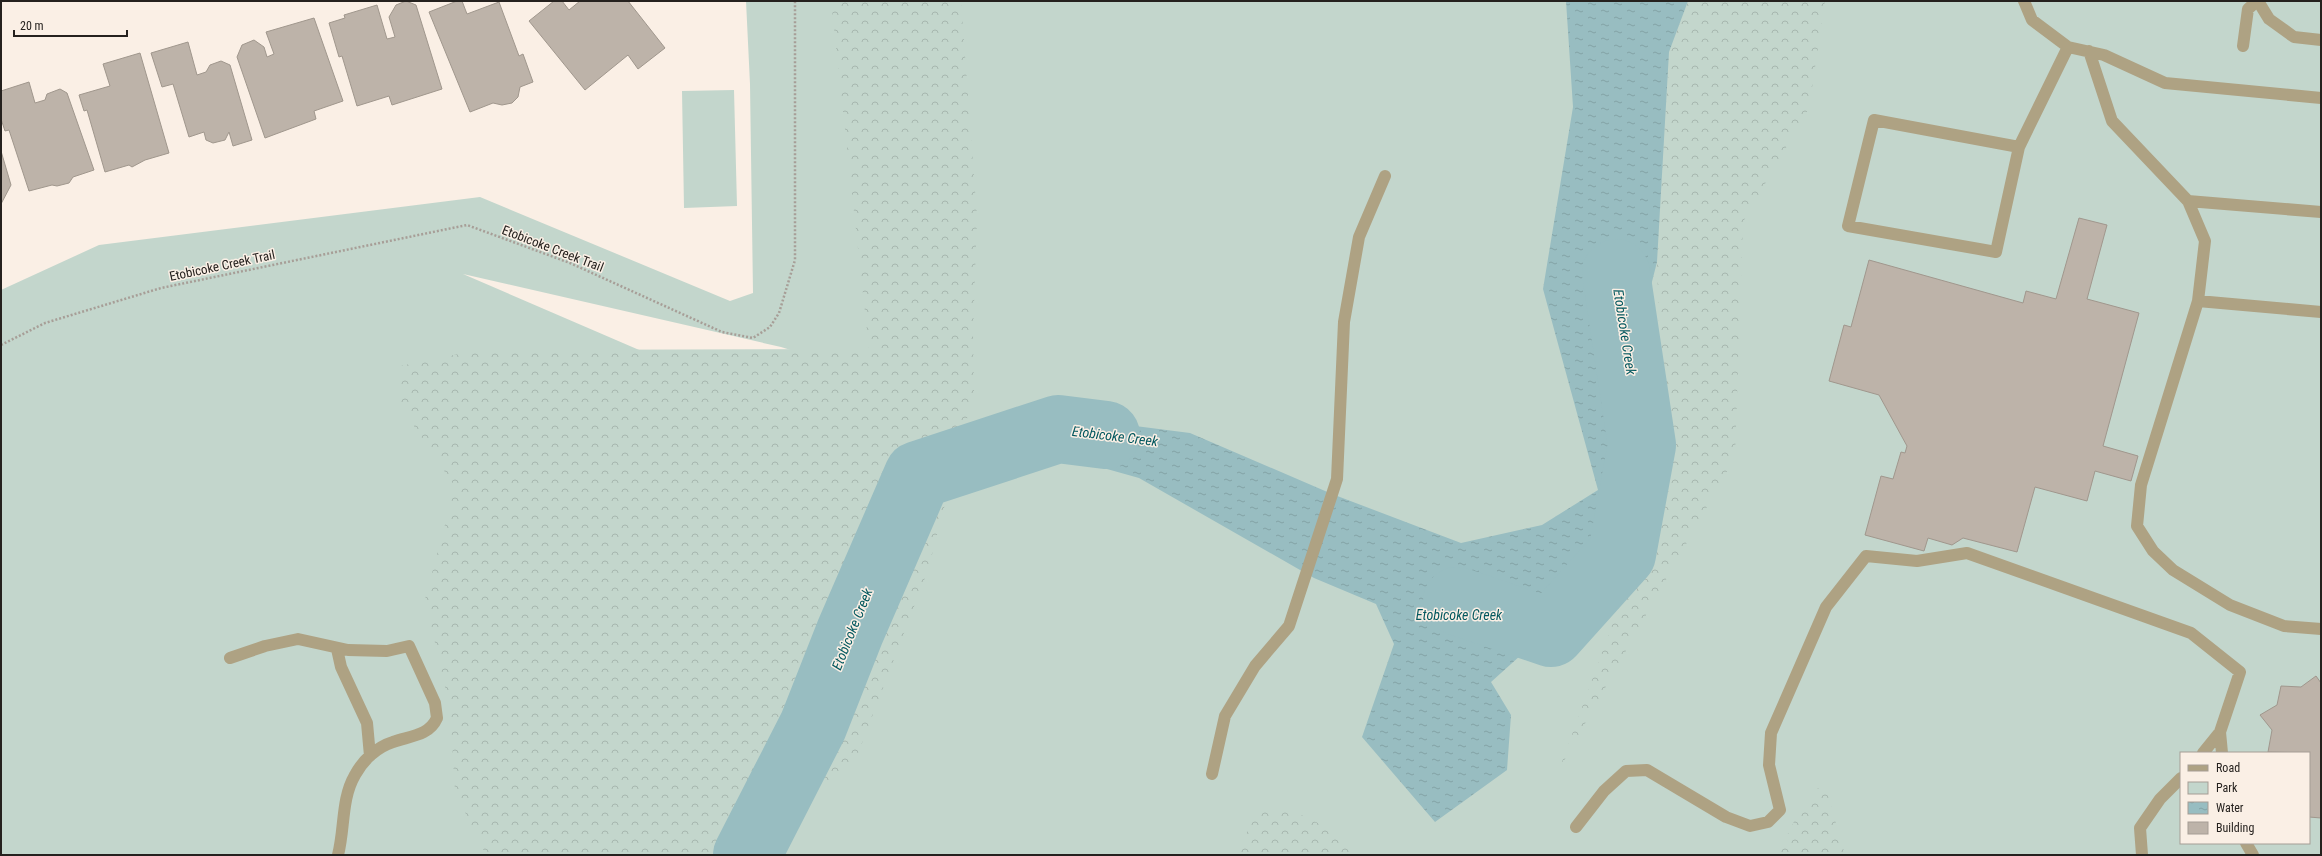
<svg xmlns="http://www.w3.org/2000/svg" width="2322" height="856" font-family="'Roboto Condensed',sans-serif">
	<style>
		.green { fill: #c3d6cc; fill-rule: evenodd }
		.forest { fill: url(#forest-crowns) }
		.water { fill: url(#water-ripples) }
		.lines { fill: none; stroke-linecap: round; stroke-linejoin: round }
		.river { stroke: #98bdc1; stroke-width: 68 }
		.building { fill: #bdb3a9; stroke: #a0978d }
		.path { stroke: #a79e97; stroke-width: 2.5; stroke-dasharray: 2 2; stroke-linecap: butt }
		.minor { stroke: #aea283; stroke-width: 12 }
		.labels { text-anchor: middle; stroke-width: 3; stroke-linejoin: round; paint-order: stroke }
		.street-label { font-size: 13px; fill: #25211e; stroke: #faefe5 }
		.water-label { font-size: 14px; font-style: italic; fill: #02575e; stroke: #faefe5 }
	</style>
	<defs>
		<pattern id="forest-crowns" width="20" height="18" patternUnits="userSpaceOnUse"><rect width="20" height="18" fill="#c3d6cc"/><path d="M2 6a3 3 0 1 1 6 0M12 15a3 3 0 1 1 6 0" fill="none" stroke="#a7b7af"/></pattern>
		<pattern id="water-ripples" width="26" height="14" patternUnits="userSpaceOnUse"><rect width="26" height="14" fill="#98bdc1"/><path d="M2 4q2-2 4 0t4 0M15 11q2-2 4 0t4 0" fill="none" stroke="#83a2a5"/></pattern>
	</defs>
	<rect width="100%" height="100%" fill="#faefe5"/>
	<!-- green -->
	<path class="green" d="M746 1H2321V855H1V290L99 245 480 197 730 301 753 293 750 84ZM463 274 781 347 848 368 767 405ZM2181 753H2309V843H2181Z
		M734 90 737 206 684 208 682 91Z"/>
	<!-- forest -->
	<path class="forest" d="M831 1H961L977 217 973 334 974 392 928 570 854 764 751 855H486L455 792 450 709 425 599 455 487 401 407 400 366 478 350 869 349Z
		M1688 1H1825L1809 108 1743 222 1735 457 1559 770 1663 486 1657 262 1669 52Z
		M1824 781 1845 855H1777L1801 808Z
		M1289 809 1320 824 1356 855H1235L1257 812Z"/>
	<!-- water -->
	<path class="water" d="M1566 1H1688L1669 52 1657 262 1627 380 1625 532 1591 592 1491 682 1511 715 1507 770 1435 822 1362 737 1394 644 1376 604 1314 578 1139 478 996 438 1104 422 1190 433 1332 494 1461 543 1542 525 1598 490 1543 289 1573 107Z"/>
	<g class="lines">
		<!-- river -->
		<path class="river" d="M1457 601 1551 633 1622 554 1642 445 1616 273
			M747 855 813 726 850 632 918 475 1058 429 1106 435"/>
	</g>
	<!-- building -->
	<path class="building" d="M406 1 416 5 442 89 392 105 389 96 357 106 342 56 339 57 329 23 345 18 344 15 377 5 387 39 395 37 389 17 396 5Z
		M457 1H462L467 14 499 2 519 56 523 54 533 82 520 87 518 97 512 103 502 105 493 103 470 112 429 12Z
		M554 1H562L569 10 580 1H628L665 48 638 69 628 55 585 90 529 21Z
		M314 18 343 101 314 111 316 119 265 138 237 57 242 45 254 40 264 47 267 57 274 54 266 32Z
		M188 42 197 75 206 72 210 65 221 61 230 65 252 140 233 146 229 132 225 140 213 143 206 140 204 132 189 137 173 84 162 87 151 53Z
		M140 53 169 153 145 160 132 167 129 165 105 172 87 110 84 111 79 95 110 86 103 64Z
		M29 82 35 103 45 100 47 94 60 89 67 93 94 170 73 177 69 183 57 186 52 185 29 191 9 130 5 131 1 119V91Z
		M1 151 11 185 1 204Z
		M2079 218 2107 225 2087 299 2139 313 2103 446 2138 456 2131 481 2095 471 2087 501 2035 487 2017 552 1963 538 1952 545 1928 538 1924 551 1865 535 1881 476 1893 479 1901 452 1905 453 1907 446 1879 395 1829 381 1844 325 1851 327 1869 260 2023 303 2026 291 2056 299Z
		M2316 676 2321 683V818L2309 817V753L2268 752 2272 730 2260 715 2277 705 2281 686 2301 687Z"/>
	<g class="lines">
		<!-- path -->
		<path class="path" d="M1 345 45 323 161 288 467 225 570 263 722 332 753 338 770 327 779 313 795 260V1"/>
		<!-- minor -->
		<path class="minor" d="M2024 1 2032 20 2068 47 2104 55 2165 83 2321 98
			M2258 1 2269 19 2294 37 2321 40
			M2243 46 2248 9 2257 1
			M2089 51 2112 121 2188 201 2205 241 2198 301 2141 485 2137 526 2153 551 2173 570 2230 605 2284 626 2321 629
			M2019 147 1874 120 1848 226 1996 252 2019 147 2068 47
			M2188 201 2321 212
			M2198 301 2321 312
			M337 649 341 667 367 723 370 756
			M230 658 265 646 298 639 348 650 387 651 409 646 435 703 437 718C429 736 410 736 393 742 377 747 363 760 355 775 341 799 345 828 338 855
			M2220 732 2222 753
			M1212 774 1225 716 1255 666 1289 626 1337 479 1344 322 1359 237 1385 176
			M1576 827 1604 791 1626 771 1647 770 1726 817 1750 826 1768 822 1780 810 1769 765 1771 733 1826 607 1866 556 1917 561 1967 553 2191 633 2240 672 2220 732 2203 753
			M2246 843 2253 855
			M2142 855 2140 828 2160 799 2181 778"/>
	</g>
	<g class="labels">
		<!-- street labels -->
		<g class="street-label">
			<text transform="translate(553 248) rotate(21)" y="5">Etobicoke Creek Trail</text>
			<text transform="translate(222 265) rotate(-12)" y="5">Etobicoke Creek Trail</text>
		</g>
		<!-- water labels -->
		<g class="water-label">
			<text transform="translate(1625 332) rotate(81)" y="5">Etobicoke Creek</text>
			<text transform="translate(1115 436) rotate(7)" y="5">Etobicoke Creek</text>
			<text x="1459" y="620">Etobicoke Creek</text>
			<text transform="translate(852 629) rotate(-68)" y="5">Etobicoke Creek</text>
		</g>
	</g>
	<!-- border -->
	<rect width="2322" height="856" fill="none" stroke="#25211e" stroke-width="4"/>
	<!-- legend -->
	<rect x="2180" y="752" width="130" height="92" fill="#faefe5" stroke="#a59d95"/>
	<rect x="2188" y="765" width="20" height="6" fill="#aea283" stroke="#a59d95"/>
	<text x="2216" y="772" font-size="12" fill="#25211e">Road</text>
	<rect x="2188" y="782" width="20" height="12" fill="#c3d6cc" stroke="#a59d95"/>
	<text x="2216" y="792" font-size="12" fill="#25211e">Park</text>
	<rect x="2188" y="802" width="20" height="12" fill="url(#water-ripples)" stroke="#a59d95"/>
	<text x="2216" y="812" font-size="12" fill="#25211e">Water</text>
	<rect x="2188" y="822" width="20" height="12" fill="#bdb3a9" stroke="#a59d95"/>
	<text x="2216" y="832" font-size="12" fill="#25211e">Building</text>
	<!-- scale -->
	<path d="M14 30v6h113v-6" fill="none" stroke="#25211e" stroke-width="2"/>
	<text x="20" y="30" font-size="12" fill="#25211e" stroke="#faefe5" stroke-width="3" paint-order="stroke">20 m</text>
</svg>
